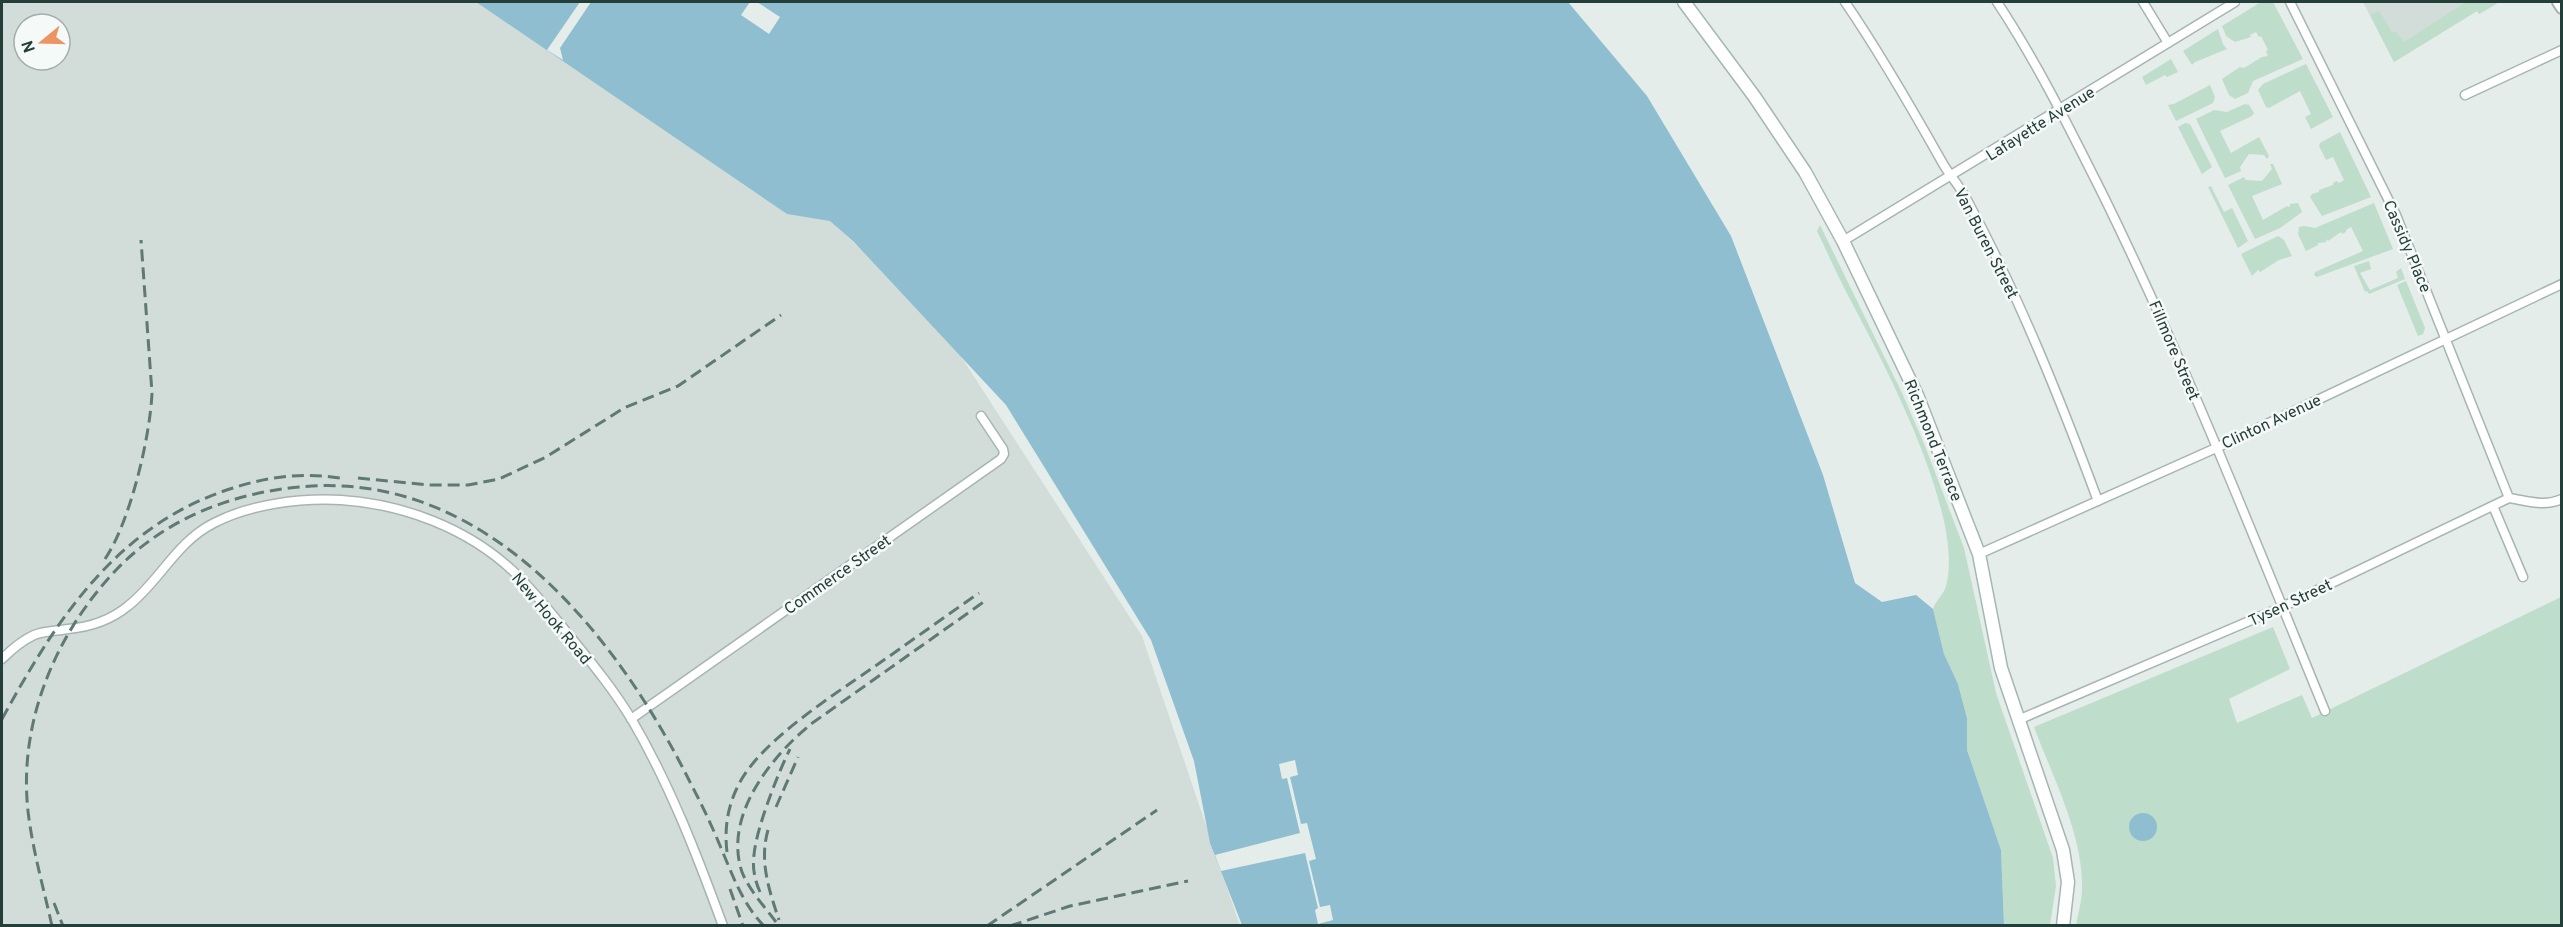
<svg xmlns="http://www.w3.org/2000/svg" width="2563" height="927" font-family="Overpass,sans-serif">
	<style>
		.built { fill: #d2ddd9; fill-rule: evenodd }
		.green { fill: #beddca }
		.water { fill: #8fbed0 }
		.pier { fill: #e4edea }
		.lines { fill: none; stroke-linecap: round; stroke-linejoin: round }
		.minor-casing { stroke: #a7b5b2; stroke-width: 11 }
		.tertiary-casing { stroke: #a7b5b2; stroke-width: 14 }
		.secondary-casing { stroke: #a3b8b3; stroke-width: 15 }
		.minor { stroke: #fff; stroke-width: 8 }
		.tertiary { stroke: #fff; stroke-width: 10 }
		.secondary { stroke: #fff; stroke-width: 12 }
		.rail { stroke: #5f7975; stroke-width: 3; stroke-dasharray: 12 6; stroke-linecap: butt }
		.labels { text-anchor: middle; stroke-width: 5; stroke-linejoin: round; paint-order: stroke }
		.street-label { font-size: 16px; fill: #243e3a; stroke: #f5f9f8 }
	</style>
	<rect width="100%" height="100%" fill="#e4edea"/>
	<!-- built -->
	<path class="built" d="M2 2H476L787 213 830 220 940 324 1142 636 1240 926H2ZM24 24H60V60H24Z
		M2363 2H2500L2479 14 2477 11 2394 62Z"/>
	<!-- green -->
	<path class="green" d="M2261 2H2273L2303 59 2253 81 2248 93 2235 99 2229 95 2222 79 2240 67 2244 68 2262 57 2268 56 2266 51 2268 50 2261 36 2259 37 2256 32 2250 35 2251 37 2235 42 2226 36 2222 26Z
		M2466 2H2495L2496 4 2479 14 2477 11 2394 62 2370 15 2379 11 2392 32H2396L2404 42Z
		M2218 29 2223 44 2227 49 2195 62 2192 65 2183 51Z
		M2171 59 2178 72 2167 77 2165 75 2146 85 2142 77Z
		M2306 64 2333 117 2311 129 2305 117 2311 114 2300 91 2269 108 2266 107 2258 90 2263 84Z
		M2210 85 2215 97 2213 103 2176 121 2168 105 2174 104Z
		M2245 104 2249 105 2254 113 2252 116 2220 131 2231 153 2259 137 2269 156 2267 159 2264 155 2249 154 2240 167 2241 171 2225 178 2196 119 2214 110 2227 112Z
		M2185 123 2190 124 2212 167 2202 174 2178 127Z
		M2340 132 2371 197 2322 216 2310 197 2312 194 2319 192V190L2333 185V183L2337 181 2339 183 2344 180 2333 157 2326 160 2319 146 2320 143Z
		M2270 164H2273L2282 184 2252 196 2263 220 2287 206 2290 207V204L2298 203 2302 212 2280 228 2255 239 2228 185 2244 177 2246 180 2262 181 2272 169Z
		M2211 186 2224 212 2232 208 2248 241 2238 248 2208 187Z
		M2374 203 2393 249 2317 277 2314 275 2315 272 2363 251 2351 227 2346 230V232L2342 234 2341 232 2328 241 2327 239 2326 242 2318 243V245L2306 251 2298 234 2299 227 2304 226 2315 228Z
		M1820 225 1902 393 1925 446 1964 548 1996 693 2053 858 2056 886 2050 925H2004L2001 850 1967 750V718L1958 684 1944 654 1933 609C1936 600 1944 594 1946 586 1965 517 1886 367 1853 305 1840 281 1829 256 1817 231Z
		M2278 236 2284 240 2292 256 2279 260 2260 272 2258 270 2252 276 2241 254Z
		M2369 261 2371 269 2360 273 2370 290 2398 278 2396 272 2401 268 2405 279 2369 294 2367 291 2365 292 2354 266Z
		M2406 281 2425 328 2423 334 2418 336 2397 285Z
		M2561 597V925H2076C2078 914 2082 901 2082 889 2084 837 2052 775 2034 727L2273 627 2290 669 2229 699 2237 723 2302 695 2312 718Z"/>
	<!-- water -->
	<path class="water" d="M476 2H1568L1647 96 1731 236 1823 475 1855 583 1882 602 1916 595 1933 609 1944 654 1958 684 1967 718V750L2001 850 2004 925H1242L1210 843 1194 761 1151 640 1006 405 854 242 830 221 787 214Z
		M2129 827a14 14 0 1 1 28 0a14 14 0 1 1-28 0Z"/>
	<!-- pier -->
	<path class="pier" d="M580 2H591L560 48 563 60 547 50Z
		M750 2H757L780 17 769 34 741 15Z
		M1295 760 1298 775 1290 777 1301 824 1307 823 1316 859 1309 861 1320 907 1330 905 1333 920 1318 924 1315 910 1318 908 1305 853 1221 871 1215 855 1300 833 1287 778 1282 779 1279 764Z"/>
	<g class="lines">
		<defs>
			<path id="minor" d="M1845 2C1880 53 1911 107 1942 162 1949 175 1960 186 1967 200 2019 296 2060 399 2098 501
				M1997 2C2038 64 2071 131 2104 197 2186 364 2254 538 2325 711
				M2143 2 2168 43
				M2290 2 2396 215 2509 498
				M2465 95 2562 50
				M1843 241 2235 2
				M2493 506 2523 577
				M1979 554 2216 448 2562 284
				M2 659C11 650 21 641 34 635 44 631 57 631 68 629 90 627 111 620 128 606 160 581 176 542 214 523 251 504 299 498 341 500 403 504 467 528 513 571 534 591 551 613 569 635 591 662 614 690 632 720 670 785 697 855 723 926
				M631 719 1001 459 1004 454 1003 449 981 416
				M2018 720 2282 607 2509 498C2528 501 2544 507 2562 499"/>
			<path id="tertiary" d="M2558 2 2562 8"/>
			<path id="secondary" d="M1684 2 1754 96 1805 172 1843 241 1917 395 1979 554 2001 668 2063 850 2068 882 2063 926"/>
		</defs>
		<!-- minor casing -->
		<use href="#minor" class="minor-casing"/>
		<!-- tertiary casing -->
		<use href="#tertiary" class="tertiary-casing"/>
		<!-- secondary casing -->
		<use href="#secondary" class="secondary-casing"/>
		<!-- minor -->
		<use href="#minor" class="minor"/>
		<!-- tertiary -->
		<use href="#tertiary" class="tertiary"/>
		<!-- secondary -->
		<use href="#secondary" class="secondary"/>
		<!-- rail -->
		<path class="rail" d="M358 478 429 485H468L499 479 546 457 624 408 678 386 781 315
			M105 559C130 522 150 438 152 393L141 240
			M2 719C57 618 118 524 233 488 269 476 307 472 345 479
			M776 807 798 757
			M768 830C759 861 769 890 779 920
			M727 852C724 827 728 804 740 782 763 740 832 696 871 669 907 644 943 618 979 593
			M730 889 743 926
			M760 892C755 881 752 867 754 855 756 829 778 773 790 749
			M54 903 63 926
			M776 922C765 907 749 890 742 872 723 816 771 757 811 724L985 601
			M52 926C44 890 34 855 29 819 16 727 54 635 117 569 168 516 240 490 312 486 492 476 619 639 691 784 702 805 712 826 721 848 733 876 742 903 764 926
			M987 926 1157 810
			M1010 926 1070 906 1188 881"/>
	</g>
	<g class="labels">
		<!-- street labels -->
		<g class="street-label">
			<text transform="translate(2040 123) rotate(-32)" y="6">Lafayette Avenue</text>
			<text transform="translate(1987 243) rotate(63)" y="6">Van Buren Street</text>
			<text transform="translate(2408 246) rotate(67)" y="6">Cassidy Place</text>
			<text transform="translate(2175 350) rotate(67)" y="6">Fillmore Street</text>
			<text transform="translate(2271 421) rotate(-25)" y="6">Clinton Avenue</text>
			<text transform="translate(1934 440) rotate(68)" y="6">Richmond Terrace</text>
			<text transform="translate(837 574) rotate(-35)" y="6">Commerce Street</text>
			<text transform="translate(2290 602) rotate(-25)" y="6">Tysen Street</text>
			<text transform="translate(552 618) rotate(50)" y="6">New Hook Road</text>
		</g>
	</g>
	<!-- border -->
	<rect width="2563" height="927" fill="none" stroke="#243e3a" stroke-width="6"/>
	<!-- north arrow -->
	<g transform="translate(42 42) rotate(251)"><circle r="28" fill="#f5f9f8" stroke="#a1aeac" stroke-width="1.5"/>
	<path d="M0-4.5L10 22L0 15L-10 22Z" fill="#ed9463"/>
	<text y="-9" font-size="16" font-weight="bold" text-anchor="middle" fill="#243e3a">N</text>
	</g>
</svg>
